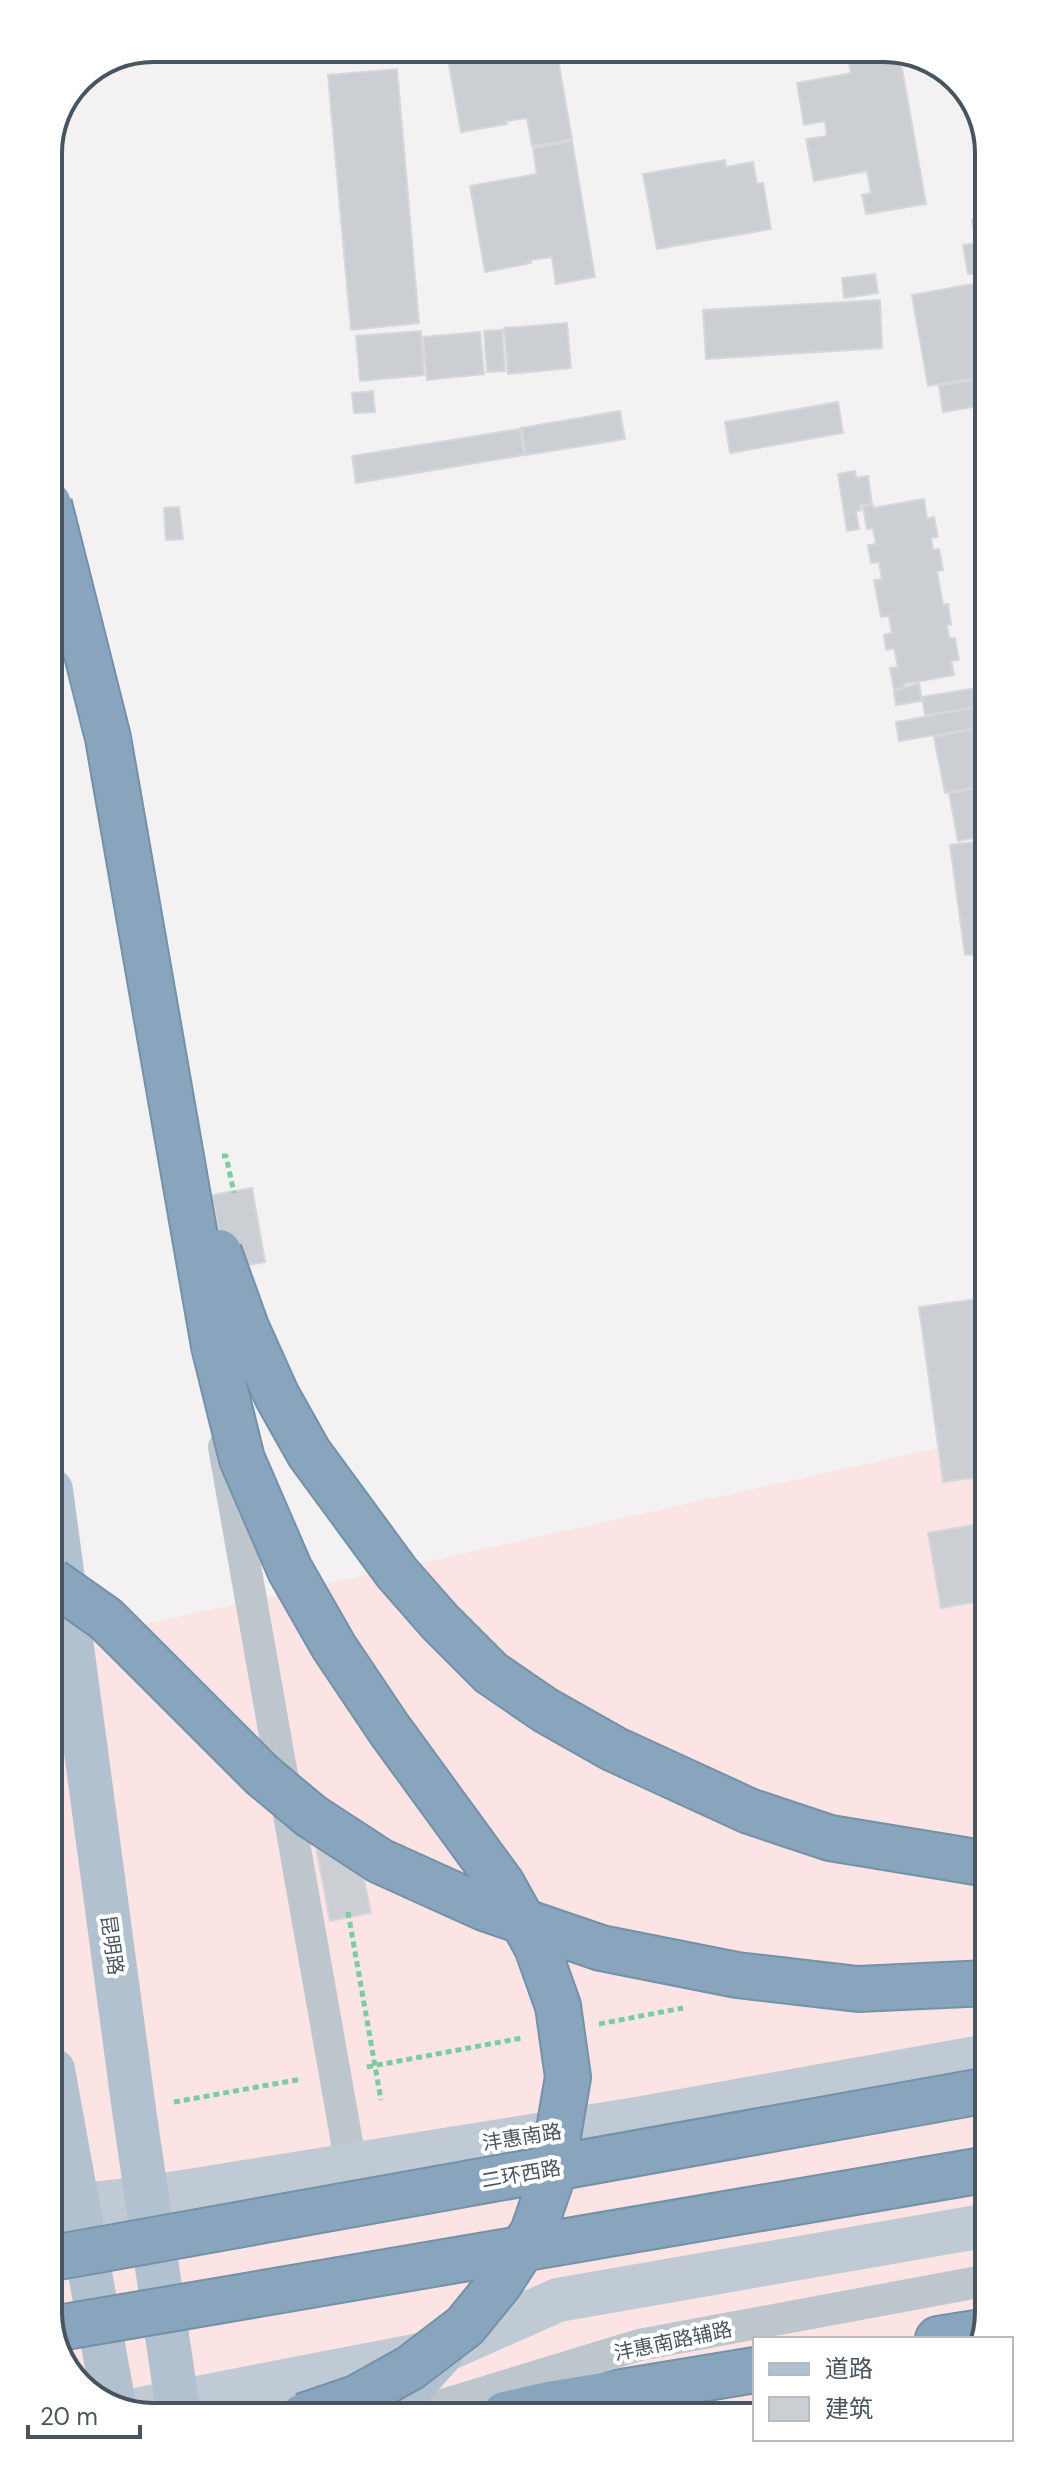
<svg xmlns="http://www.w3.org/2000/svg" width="1037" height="2465" font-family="'DM Sans','Noto Sans SC',sans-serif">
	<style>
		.medical { fill: #fbe4e3 }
		.building { fill: #cbced3; stroke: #d5d7dc; stroke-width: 2 }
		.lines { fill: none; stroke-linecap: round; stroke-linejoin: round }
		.highway-casing { stroke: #7491aa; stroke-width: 48 }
		.path { stroke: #79cda0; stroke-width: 5; stroke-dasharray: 6 4; stroke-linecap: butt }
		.street { stroke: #bdc6cd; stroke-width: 32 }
		.secondary { stroke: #bfcad4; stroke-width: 44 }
		.primary { stroke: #b1c1cf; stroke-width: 44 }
		.highway { stroke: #89a5be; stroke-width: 44 }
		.highway-bridge-casing { stroke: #7491aa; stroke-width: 48; stroke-linecap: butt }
		.highway-bridge { stroke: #89a5be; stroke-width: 44 }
		.labels { text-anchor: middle; stroke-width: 8; stroke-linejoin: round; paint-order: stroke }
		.street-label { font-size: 20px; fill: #49555e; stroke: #fff }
		.rim { fill: none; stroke: #49555e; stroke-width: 4 }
	</style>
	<rect width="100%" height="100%" fill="#f3f1f1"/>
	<!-- medical -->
	<path class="medical" d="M987 1437 989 2312 980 2339H755V2413L146 2417 89 2395 53 2345 52 1645Z"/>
	<!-- building -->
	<path class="building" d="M446 48H556L572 139 532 146 527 118 506 121 507 124 461 132Z
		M872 48H879L880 55 899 51 926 204 866 214 862 195 871 193 867 171 814 181 806 139 827 136 825 121 804 125 797 83 851 73 847 53Z
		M397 69 419 323 351 330 328 75Z
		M967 96 984 120V164L978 165Z
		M572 141 595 277 556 284 552 257 531 260V263L485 272 470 186 537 174 533 148Z
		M725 160 726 167 753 162 757 184 763 183 771 229 657 249 643 174Z
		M984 218V274H968L963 245 976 243 972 220Z
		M875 274 878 293 844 298 842 278Z
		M984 282V376L928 386 912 295Z
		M880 300 882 348 706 359 703 310Z
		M567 323 571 368 508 374 504 328Z
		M502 330 505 371 487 372 484 331Z
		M421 331 424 375 360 381 356 336Z
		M480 332 484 374 427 380 423 337Z
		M984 378V405L943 412 939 386Z
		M373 391 375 412 354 413 352 393Z
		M838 402 843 433 730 453 725 422Z
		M620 411 625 439 526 455 521 428Z
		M520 429 524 455 356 483 352 456Z
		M855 471 856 478 868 476 872 504 860 505 861 510 856 511 859 529 847 531 838 474Z
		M924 499 927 519 934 517 938 537 931 538 933 550 939 549 943 570 937 571 943 605 948 604 951 625H947L949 638H955L959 660 951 661 954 675 904 684 905 688 894 689 890 668 898 667 894 648 886 650 884 635 892 633 889 616 881 617 874 580 882 579 879 562 871 563 868 545 876 544 873 528 867 529 863 507 873 505V508Z
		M179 507 183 539 166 540 164 508Z
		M919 683 922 701 896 705 894 691Z
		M976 688 979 706 925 715 922 697Z
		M979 707 982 727 899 741 896 722Z
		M985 727V800L981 786 945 793 934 737Z
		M980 788 983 802H985V836L958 841 949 793Z
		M980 841 985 877 986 953 965 955 950 845Z
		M985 968 986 970V999L984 992H980L976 970Z
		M252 1188 265 1262 226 1269 212 1195Z
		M978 1299 987 1367V1476L943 1482 919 1307Z
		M983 1523 987 1545V1600L941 1608 928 1533Z
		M356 1839 371 1913 330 1921 316 1847Z"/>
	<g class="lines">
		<defs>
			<path id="highway" d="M938 2339 982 2332
				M505 2414 549 2404 755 2370"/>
		</defs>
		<!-- highway casing -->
		<use href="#highway" class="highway-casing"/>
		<!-- path -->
		<path class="path" d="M222 1156H226L234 1193
			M348 1912 381 2100
			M599 2024 683 2008
			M367 2067 522 2038
			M174 2102 302 2079"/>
		<!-- street -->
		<path class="street" d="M224 1447 351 2165
			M410 2415 639 2345 989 2280"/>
		<!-- secondary -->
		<path class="secondary" d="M53 2208 146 2198 637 2119 988 2056
			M130 2411 445 2350 558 2300 989 2225"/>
		<!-- primary -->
		<path class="primary" d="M51 1490 134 2110 179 2417
			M53 2070 114 2405
			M386 2415 441 2354"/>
		<!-- highway -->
		<use href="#highway" class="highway"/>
		<defs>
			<path id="highway-bridge" d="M49 504 108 738 214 1346 242 1459 290 1570 334 1647 389 1729 502 1884 537 1947 558 2006 568 2077 550 2183 533 2232 500 2283 465 2326 410 2368 356 2398 303 2416
				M219 1252 246 1327 277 1396 309 1453 397 1573 440 1622 491 1673 545 1710 614 1749 749 1811 830 1838 988 1864
				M52 1581 106 1619 262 1775 311 1816 380 1861 484 1908 601 1948 737 1975 858 1989 988 1983
				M53 2258 988 2090
				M53 2329 989 2169"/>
		</defs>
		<!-- highway-bridge casing -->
		<use href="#highway-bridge" class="highway-bridge-casing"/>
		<!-- highway-bridge -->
		<use href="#highway-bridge" class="highway-bridge"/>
	</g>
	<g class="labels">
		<!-- street labels -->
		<g class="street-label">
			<text transform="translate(112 1945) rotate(82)" y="7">昆明路</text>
			<text transform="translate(522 2137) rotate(-9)" y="7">沣惠南路</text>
			<text transform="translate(521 2174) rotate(-10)" y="7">二环西路</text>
			<text transform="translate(673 2341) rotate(-12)" y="7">沣惠南路辅路</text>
		</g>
	</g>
	<!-- crop -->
	<path d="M0 0H1037V2465H0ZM153 62H884A91 91 0 0 1 975 153V2312A91 91 0 0 1 884 2403H153A91 91 0 0 1 62 2312V153A91 91 0 0 1 153 62Z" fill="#fff" fill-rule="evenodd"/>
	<path class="rim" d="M153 62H884A91 91 0 0 1 975 153V2312A91 91 0 0 1 884 2403H153A91 91 0 0 1 62 2312V153A91 91 0 0 1 153 62Z"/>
	<!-- legend -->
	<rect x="753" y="2337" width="260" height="104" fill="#ffffff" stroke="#b6bbbf" stroke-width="2"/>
	<rect x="769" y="2363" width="40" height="12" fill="#b1c1cf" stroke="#b6bbbf" stroke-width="2"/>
	<text x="825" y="2377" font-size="24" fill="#49555e">道路</text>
	<rect x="769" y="2397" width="40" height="24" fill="#cbced3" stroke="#b6bbbf" stroke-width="2"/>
	<text x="825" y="2417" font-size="24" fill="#49555e">建筑</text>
	<!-- scale -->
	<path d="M28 2425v12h112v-12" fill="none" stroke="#49555e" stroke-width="4"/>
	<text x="40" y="2425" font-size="24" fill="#49555e" stroke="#ffffff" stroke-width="6" paint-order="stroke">20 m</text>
</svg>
